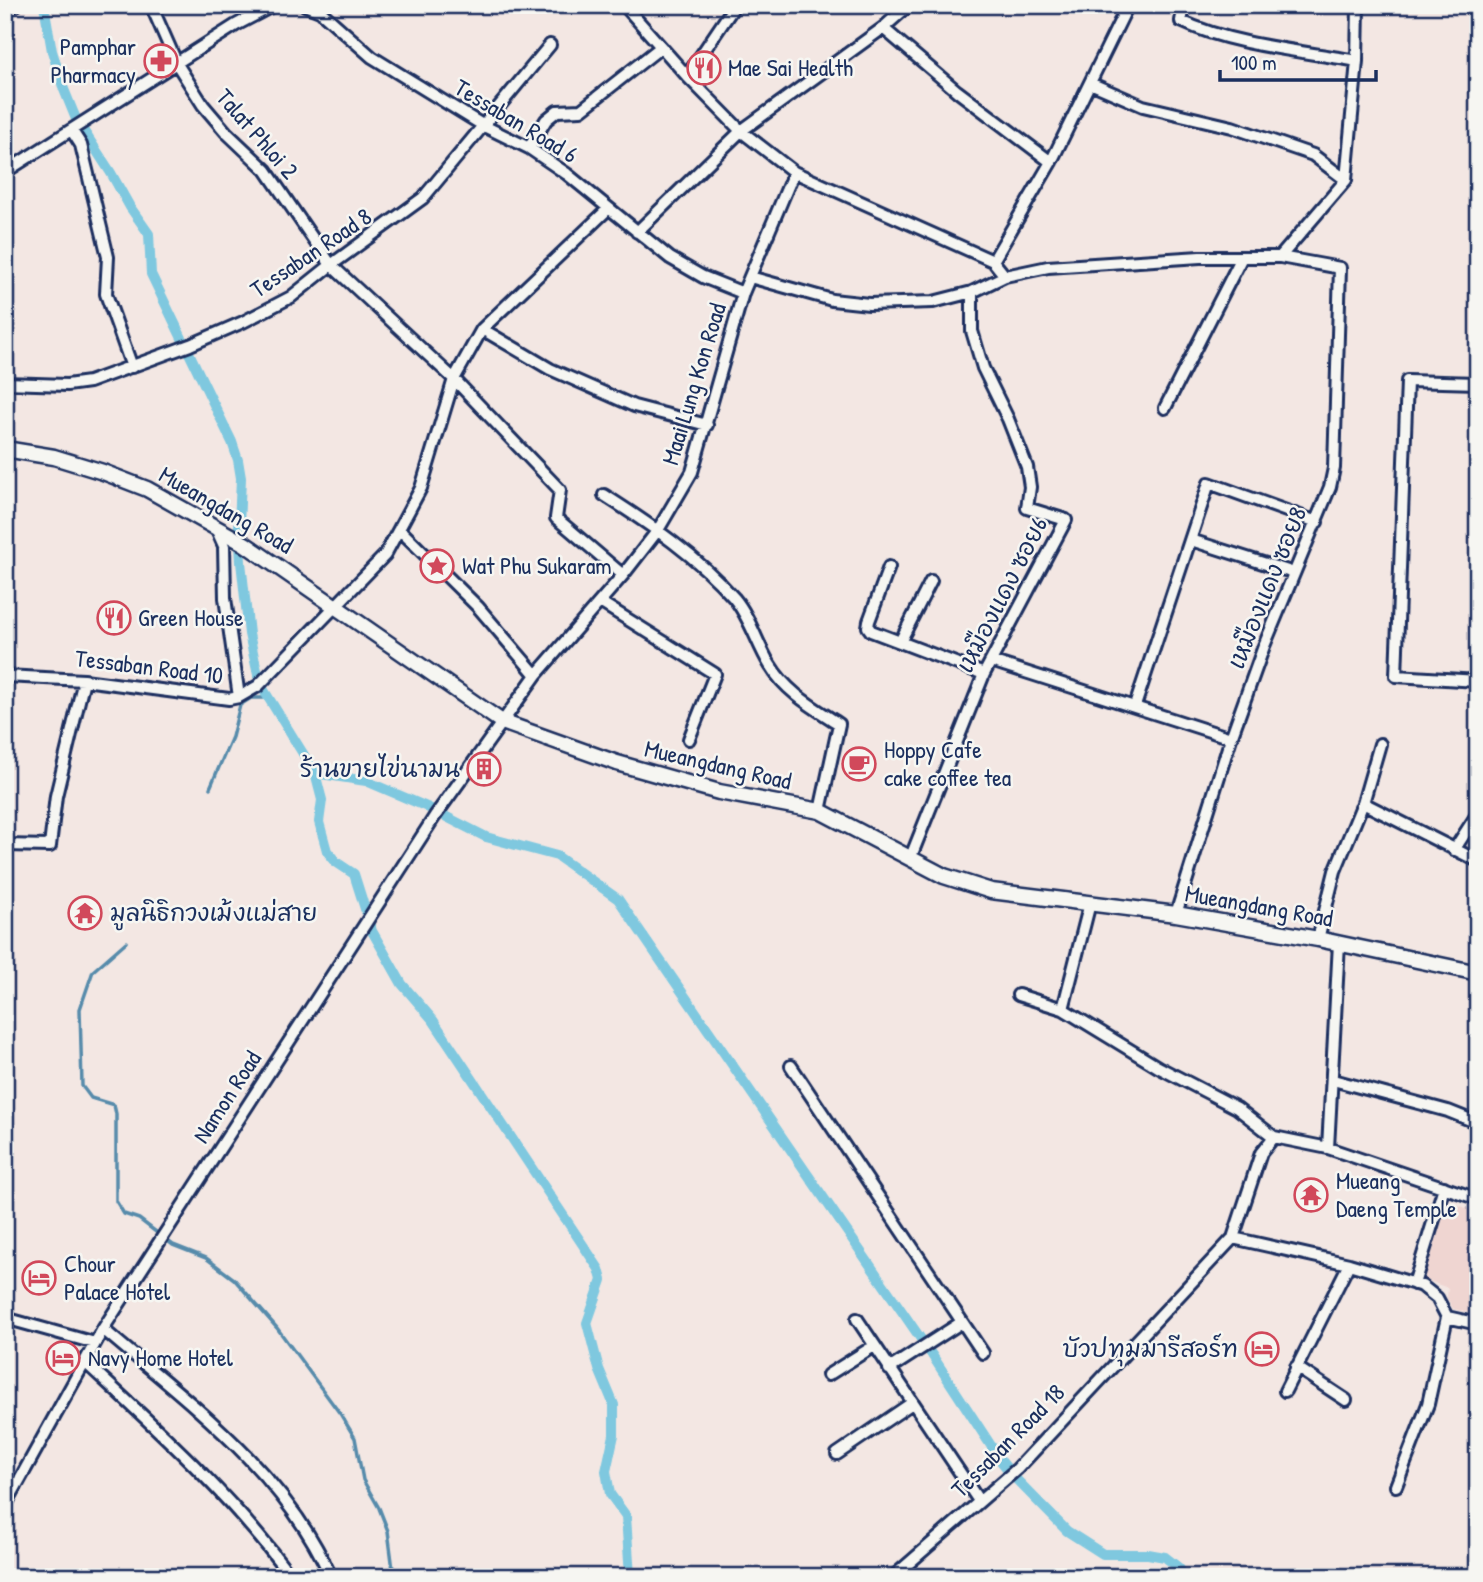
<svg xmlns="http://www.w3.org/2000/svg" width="1483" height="1582" font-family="'Patrick Hand','Playpen Sans Thai',sans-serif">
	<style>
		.built { fill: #efd5d1 }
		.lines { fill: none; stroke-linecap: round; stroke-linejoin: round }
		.stream { stroke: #578bab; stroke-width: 3.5 }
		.canal { stroke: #7fc8df; stroke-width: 10 }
		.minor-casing { stroke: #1b2f5e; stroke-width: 16 }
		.tertiary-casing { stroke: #1b2f5e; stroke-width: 19 }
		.minor { stroke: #f6f6f2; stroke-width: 10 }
		.tertiary { stroke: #f6f6f2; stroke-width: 14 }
		.labels { text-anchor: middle; stroke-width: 5; stroke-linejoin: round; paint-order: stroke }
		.poi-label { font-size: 24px; fill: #1b2f5e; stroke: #f6f6f2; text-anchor: start }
		.street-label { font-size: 24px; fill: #1b2f5e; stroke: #f6f6f2 }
	</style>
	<rect width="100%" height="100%" fill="#f3e7e3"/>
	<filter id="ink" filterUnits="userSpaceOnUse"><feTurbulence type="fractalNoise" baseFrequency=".0143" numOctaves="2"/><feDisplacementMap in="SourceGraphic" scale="14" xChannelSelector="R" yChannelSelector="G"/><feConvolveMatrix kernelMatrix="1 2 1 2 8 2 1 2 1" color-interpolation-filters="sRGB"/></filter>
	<g filter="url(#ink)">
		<!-- built -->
		<path class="built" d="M1446 1201 1478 1212V1315L1453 1309 1447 1298 1448 1288 1423 1279Z"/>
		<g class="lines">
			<!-- stream -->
			<path class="stream" d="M210 788 232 737 240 705 251 698H268
				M126 942 93 971 80 1009 82 1086 91 1098 114 1105 116 1114V1201L124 1214 139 1219 173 1245 206 1258 234 1279 277 1328 341 1415 355 1438 363 1480 379 1508 388 1531 394 1577"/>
			<!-- canal -->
			<path class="canal" d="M44 5 52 51 63 87 76 119 111 173 130 207 149 234 151 274 232 442 238 460 241 478 239 527 241 562 249 634 260 684 315 773 322 800 319 822 327 851 336 862 354 874 372 931 402 984 433 1020 599 1269 602 1280 587 1323 599 1369 614 1405V1435L606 1471 610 1494 626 1516 630 1577
				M315 773 366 781 427 807 486 837 557 856 618 899 932 1355 1001 1461 1014 1477 1067 1531 1103 1554H1148L1165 1557 1179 1568 1184 1577"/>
			<defs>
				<path id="minor" d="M151 5 177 64 203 105 226 132 266 170 331 265 454 379 560 490 556 518 623 575
					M305 5 320 11 372 57 484 126 529 148 567 174 670 258 703 277 743 293
					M624 5 687 76 741 131 794 172 993 261 1005 276
					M1184 5 1181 21C1231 45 1302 51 1357 61
					M5 9 16 5
					M883 28 957 91 1051 162
					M687 76 735 5
					M1090 83 1143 106 1232 127 1313 155 1346 180
					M72 131 81 145 108 257 106 294 132 367
					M529 148 546 120 557 111 581 110 661 47
					M5 172 236 25 274 5
					M637 232 741 131 883 28 909 5
					M1280 257 1346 180 1357 61 1358 5
					M993 261 1051 162 1128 5
					M750 277 832 300 869 304 933 302 972 292 1005 276 1048 267 1200 257H1280L1340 268 1334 468 1330 487 1264 646 1231 738 1176 914
					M482 329 550 369 634 406 707 425
					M5 383 67 385 89 382 190 345 243 322 291 297 331 265 423 198 550 45
					M1478 383 1407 381 1396 676 1478 681
					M1165 408 1242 257
					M604 495C651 525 697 556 734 598 750 617 757 644 770 665 786 692 813 707 839 724L820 811
					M215 526 224 546 225 598 239 697
					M399 529 478 607 536 675
					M1191 540 1294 573
					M889 567 869 621 868 627 871 631 984 674
					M600 602 715 674 689 739
					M900 642 931 581
					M991 661 1231 738
					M5 676 84 680 229 699 239 697 258 686 385 555 421 488 454 379 482 329 608 209
					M1135 706 1209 483 1317 522
					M1363 803 1478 861
					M5 845 50 846 56 796 84 680
					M1454 850 1478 813
					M910 859 984 674 1066 520 1027 508 1030 487 1027 467 1008 419 983 368 972 331V292
					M1090 903 1063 1009 1158 1067 1237 1108 1274 1137
					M1318 939 1335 871 1363 803 1380 744
					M1018 995 1063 1009
					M791 1066 983 1353
					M1333 1080 1448 1111 1478 1123
					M1328 1148 1339 943
					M1233 1238 1349 1264 1422 1286 1437 1298 1447 1317 1478 1324
					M1414 1284 1444 1187
					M5 1318 95 1343
					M857 1319 979 1501
					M103 1329C187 1401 285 1472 331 1577
					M85 1362C157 1429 232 1496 291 1577
					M1296 1367 1346 1400
					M889 1369 962 1322
					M828 1375 874 1346
					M1285 1391 1349 1264
					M837 1454 912 1403
					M1396 1486 1428 1404 1447 1317
					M5 1506 103 1329 435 816 536 675 623 575 658 530 692 472 743 293 794 172
					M893 1577 1017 1469 1233 1238 1261 1153 1274 1137 1328 1148 1478 1199"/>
				<path id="tertiary" d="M5 449 54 457 103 472 147 489 245 544 502 722 617 763 719 792 820 811 944 876 991 891 1176 914 1318 939 1478 973"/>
			</defs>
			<!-- minor casing -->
			<use href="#minor" class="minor-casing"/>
			<!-- tertiary casing -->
			<use href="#tertiary" class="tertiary-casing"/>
			<!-- minor -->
			<use href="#minor" class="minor"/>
			<!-- tertiary -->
			<use href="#tertiary" class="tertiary"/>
		</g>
	</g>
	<!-- icons -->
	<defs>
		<symbol id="pharmacy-ring" viewBox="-11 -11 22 22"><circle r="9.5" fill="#f6f6f2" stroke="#d1495b" stroke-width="1.5"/><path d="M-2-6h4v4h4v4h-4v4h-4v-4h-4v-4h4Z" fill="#d1495b"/></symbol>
		<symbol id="restaurant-ring" viewBox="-11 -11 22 22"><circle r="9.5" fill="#f6f6f2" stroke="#d1495b" stroke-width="1.5"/><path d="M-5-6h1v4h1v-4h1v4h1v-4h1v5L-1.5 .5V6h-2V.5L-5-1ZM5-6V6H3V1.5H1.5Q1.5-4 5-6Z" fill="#d1495b"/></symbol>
		<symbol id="sight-ring" viewBox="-11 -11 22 22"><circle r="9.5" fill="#f6f6f2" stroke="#d1495b" stroke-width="1.5"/><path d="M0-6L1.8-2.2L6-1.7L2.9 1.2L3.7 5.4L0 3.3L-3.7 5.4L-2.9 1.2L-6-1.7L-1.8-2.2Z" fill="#d1495b"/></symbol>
		<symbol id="cafe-ring" viewBox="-11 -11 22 22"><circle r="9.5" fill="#f6f6f2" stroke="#d1495b" stroke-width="1.5"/><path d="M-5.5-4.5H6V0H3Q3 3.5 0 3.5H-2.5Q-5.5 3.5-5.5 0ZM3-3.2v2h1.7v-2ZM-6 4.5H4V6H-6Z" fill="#d1495b"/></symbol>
		<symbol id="building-ring" viewBox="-11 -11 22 22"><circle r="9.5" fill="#f6f6f2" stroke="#d1495b" stroke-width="1.5"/><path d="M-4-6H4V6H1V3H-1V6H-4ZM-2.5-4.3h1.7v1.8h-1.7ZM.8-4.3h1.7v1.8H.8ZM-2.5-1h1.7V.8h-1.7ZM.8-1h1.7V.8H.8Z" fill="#d1495b"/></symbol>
		<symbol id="temple-ring" viewBox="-11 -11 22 22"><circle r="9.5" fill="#f6f6f2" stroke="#d1495b" stroke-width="1.5"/><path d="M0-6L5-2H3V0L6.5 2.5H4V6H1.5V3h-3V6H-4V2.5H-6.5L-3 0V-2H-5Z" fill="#d1495b"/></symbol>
		<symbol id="hotel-ring" viewBox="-11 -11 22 22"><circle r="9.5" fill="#f6f6f2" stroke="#d1495b" stroke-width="1.5"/><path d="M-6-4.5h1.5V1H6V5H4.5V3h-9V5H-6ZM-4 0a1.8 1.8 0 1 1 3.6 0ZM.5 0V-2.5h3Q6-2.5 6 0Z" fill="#d1495b"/></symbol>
	</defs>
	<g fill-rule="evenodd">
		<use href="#pharmacy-ring" x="142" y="42" width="38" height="38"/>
		<use href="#restaurant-ring" x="685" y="49" width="38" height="38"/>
		<use href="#sight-ring" x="418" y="547" width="38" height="38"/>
		<use href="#restaurant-ring" x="95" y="599" width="38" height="38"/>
		<use href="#cafe-ring" x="840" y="745" width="38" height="38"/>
		<use href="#building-ring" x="465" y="750" width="38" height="38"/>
		<use href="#temple-ring" x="66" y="894" width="38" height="38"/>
		<use href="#temple-ring" x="1292" y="1176" width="38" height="38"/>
		<use href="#hotel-ring" x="20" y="1259" width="38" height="38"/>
		<use href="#hotel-ring" x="1243" y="1330" width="38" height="38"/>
		<use href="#hotel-ring" x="44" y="1339" width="38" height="38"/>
	</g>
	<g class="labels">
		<!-- poi labels -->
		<g class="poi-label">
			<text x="136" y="55" text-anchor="end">Pamphar<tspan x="136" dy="28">Pharmacy</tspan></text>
			<text x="728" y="76">Mae Sai Health</text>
			<text x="462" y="574">Wat Phu Sukaram</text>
			<text x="138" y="626">Green House</text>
			<text x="884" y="758">Hoppy Cafe<tspan x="884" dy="28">cake coffee tea</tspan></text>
			<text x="460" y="777" text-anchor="end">ร้านขายไข่นามน</text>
			<text x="110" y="921">มูลนิธิกวงเม้งแม่สาย</text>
			<text x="1336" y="1189">Mueang<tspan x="1336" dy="28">Daeng Temple</tspan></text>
			<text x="64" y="1272">Chour<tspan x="64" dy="28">Palace Hotel</tspan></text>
			<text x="1238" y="1357" text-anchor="end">บัวปทุมมารีสอร์ท</text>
			<text x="88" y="1366">Navy Home Hotel</text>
		</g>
		<!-- street labels -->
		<g class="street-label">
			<text transform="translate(516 121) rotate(31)" y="8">Tessaban Road 6</text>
			<text transform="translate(257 134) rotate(49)" y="8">Talat Phloi 2</text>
			<text transform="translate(311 253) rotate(-34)" y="8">Tessaban Road 8</text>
			<text transform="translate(694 384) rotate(-73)" y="8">Maai Lung Kon Road</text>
			<text transform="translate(226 510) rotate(30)" y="8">Mueangdang Road</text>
			<text transform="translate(1267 588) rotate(-68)" y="8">เหมืองแดง ซอย8</text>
			<text transform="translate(1002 595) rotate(-63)" y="8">เหมืองแดง ซอย6</text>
			<text transform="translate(149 667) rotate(7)" y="8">Tessaban Road 10</text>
			<text transform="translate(718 765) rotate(13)" y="8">Mueangdang Road</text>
			<text transform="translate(1259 906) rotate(10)" y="8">Mueangdang Road</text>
			<text transform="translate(227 1097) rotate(-57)" y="8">Namon Road</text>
			<text transform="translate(1008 1441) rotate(-45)" y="8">Tessaban Road 18</text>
		</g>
	</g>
	<!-- margin -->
	<rect width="1483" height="1582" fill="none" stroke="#f6f6f2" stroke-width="28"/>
	<rect x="14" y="14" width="1455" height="1554" fill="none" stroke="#1b2f5e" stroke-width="2.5" filter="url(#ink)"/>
	<!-- scale -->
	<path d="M1220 70v10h156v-10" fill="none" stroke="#1b2f5e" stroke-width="3.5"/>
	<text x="1231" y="70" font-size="21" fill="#1b2f5e" stroke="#f6f6f2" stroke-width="5" paint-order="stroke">100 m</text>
</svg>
